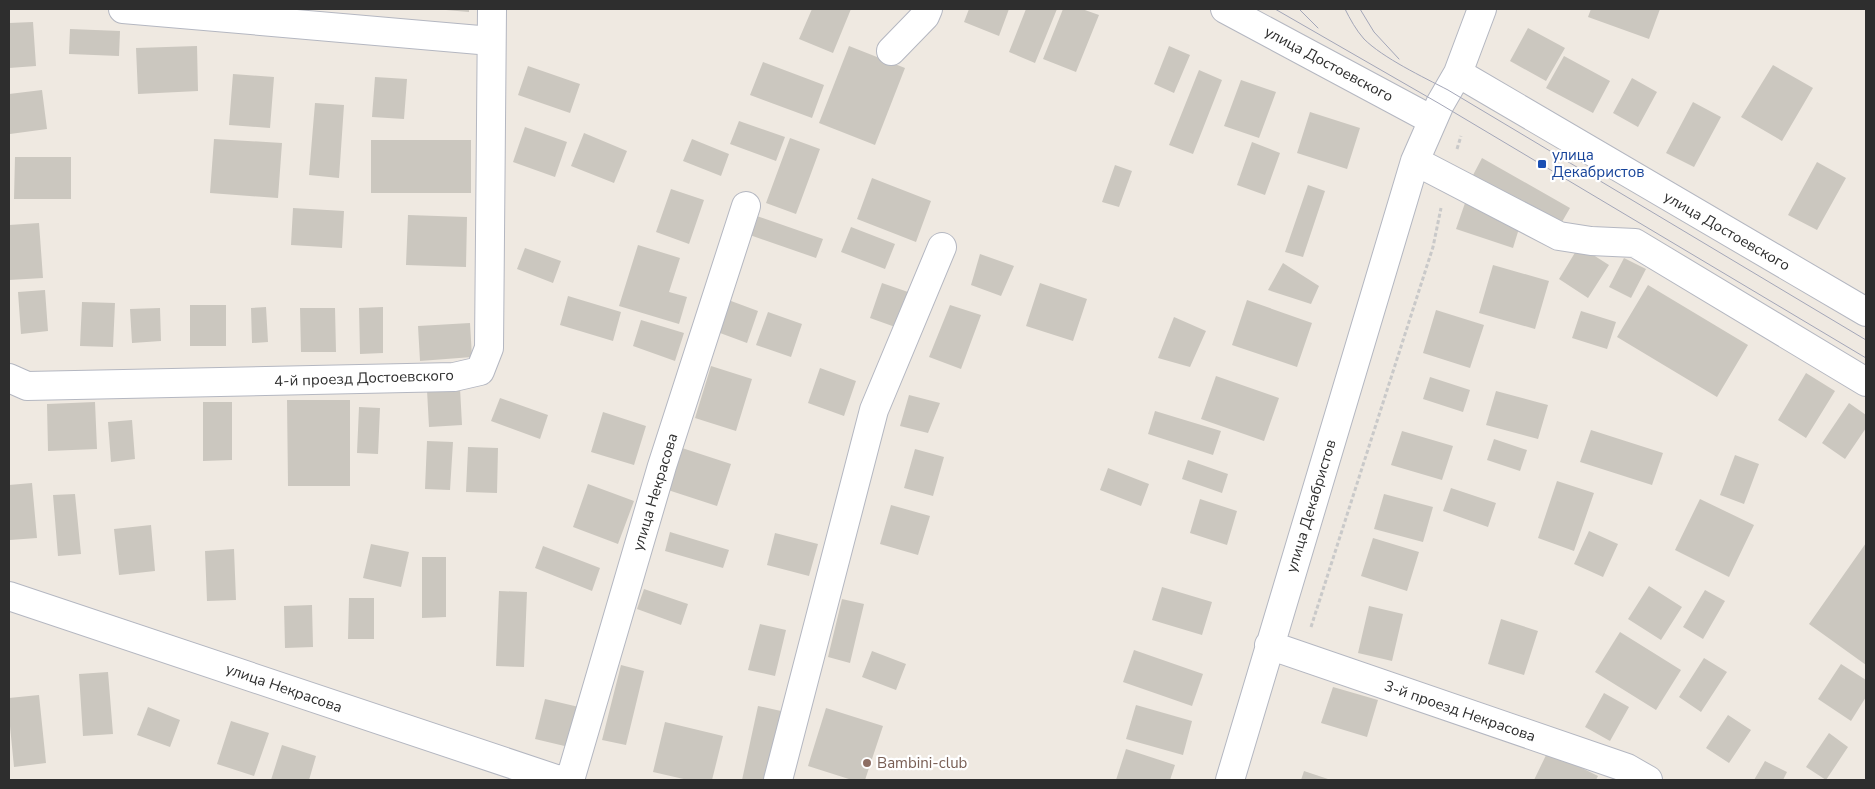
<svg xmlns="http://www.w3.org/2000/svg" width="1875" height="789" font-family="'Nunito Sans',sans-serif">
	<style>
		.building { fill: #cbc7bf }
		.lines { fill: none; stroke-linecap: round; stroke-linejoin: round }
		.minor-casing { stroke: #b4b7c1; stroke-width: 30 }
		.path { stroke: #c9c9c9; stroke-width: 3; stroke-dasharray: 4 2.5; stroke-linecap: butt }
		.minor { stroke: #fff; stroke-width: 28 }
		.tram { stroke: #a3a6b8; stroke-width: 1 }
		.transit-dot { fill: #1a4fb4; stroke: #fff; stroke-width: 2 }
		.education-dot { fill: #8d6e63; stroke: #fff; stroke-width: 2 }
		.labels { text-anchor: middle; stroke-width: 4.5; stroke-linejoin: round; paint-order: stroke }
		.street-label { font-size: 15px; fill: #2e2e2e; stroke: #fff }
		.transit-label { font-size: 15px; fill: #164399; stroke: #fff; text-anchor: start }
		.education-label { font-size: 15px; fill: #785e54; stroke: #fff; text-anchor: start }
	</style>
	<rect width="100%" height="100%" fill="#efe9e1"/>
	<!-- building -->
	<path class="building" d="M446 9H469V12L446 10Z
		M812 9H851L833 53 799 39Z
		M969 9H1009L999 36 964 22Z
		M1026 9H1057L1035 63 1009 52Z
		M1063 9H1082L1099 15 1076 72 1043 59Z
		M1591 9H1660L1649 39 1588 17Z
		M33 22 36 66 9 68V23Z
		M1528 28 1565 48 1546 81 1510 61Z
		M70 29 120 31 119 56 69 54Z
		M197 46 198 91 138 94 136 48Z
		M849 46 905 68 875 145 819 123Z
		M1169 46 1190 55 1174 93 1154 84Z
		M1564 56 1610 81 1593 113 1546 88Z
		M763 62 824 85 812 118 750 95Z
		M1773 65 1813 88 1782 141 1741 117Z
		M528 66 580 84 570 113 518 95Z
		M1199 70 1222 80 1193 154 1169 145Z
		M233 74 274 77 270 128 229 125Z
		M375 77 407 79 404 119 372 117Z
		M1632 78 1657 92 1638 127 1613 113Z
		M1241 80 1276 92 1259 138 1224 126Z
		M42 90 47 129 10 134 9 94Z
		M1693 102 1721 117 1694 167 1666 153Z
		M315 103 344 105 339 178 309 175Z
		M1310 112 1360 128 1347 169 1297 153Z
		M739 121 785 137 776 161 730 144Z
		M525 127 567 142 555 177 513 162Z
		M584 133 627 151 614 183 571 166Z
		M790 138 820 149 796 214 766 203Z
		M214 139 282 143 278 198 210 193Z
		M692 139 729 154 721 176 683 161Z
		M371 140H471V193H371Z
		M1252 142 1280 153 1265 195 1237 185Z
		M15 157H71V199H14Z
		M1482 158 1570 208 1559 227 1472 177Z
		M1817 162 1846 178 1817 230 1788 215Z
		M1115 165 1132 171 1119 207 1102 202Z
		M872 178 931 201 916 242 857 219Z
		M1308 185 1325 191 1303 257 1285 252Z
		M671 189 704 200 689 244 656 232Z
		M1465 203 1521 222 1513 248 1456 229Z
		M293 208 344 211 342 248 291 245Z
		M408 215 467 217 466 267 406 265Z
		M754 215 823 239 816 258 747 234Z
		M39 223 43 278 9 280V225Z
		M851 227 895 244 885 269 841 252Z
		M638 245 680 258 669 292 687 297 679 324 619 306Z
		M1579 246 1609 265 1588 298 1559 279Z
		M525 248 561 261 553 283 517 269Z
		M980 254 1014 266 1001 296 971 285Z
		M1624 258 1646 269 1631 298 1609 287Z
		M1283 263 1319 286 1311 304 1268 290Z
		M1493 265 1549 281 1535 329 1479 313Z
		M882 283 911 293 898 328 870 318Z
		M1040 283 1087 299 1073 341 1026 326Z
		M1648 285 1748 345 1717 397 1617 337Z
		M45 290 48 331 21 334 18 292Z
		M568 296 621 312 613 341 560 325Z
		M723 298 758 311 747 343 712 330Z
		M1247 300 1312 323 1297 367 1232 345Z
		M82 302 115 303 113 347 80 346Z
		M190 305H226V346H190Z
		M950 305 981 315 961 369 929 357Z
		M266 307 268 342 252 343 251 308Z
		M383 307V353L360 354 359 308Z
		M160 308 161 341 132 343 130 309Z
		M300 308H335L336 352H301Z
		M1436 310 1484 325 1470 368 1423 353Z
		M1581 311 1616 322 1607 349 1572 338Z
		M768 312 802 324 791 357 756 345Z
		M1174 317 1206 331 1190 367 1158 358Z
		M641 320 684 333 675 361 633 346Z
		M470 323 472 357 420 361 418 326Z
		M711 366 752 379 736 431 695 418Z
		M820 368 856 381 844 416 808 403Z
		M1806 373 1835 391 1806 438 1778 420Z
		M1216 376 1279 398 1264 441 1201 419Z
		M1430 377 1470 390 1463 412 1423 399Z
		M460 388 462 425 429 427 427 390Z
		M1496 391 1548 405 1538 439 1486 425Z
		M909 395 940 403 928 433 900 426Z
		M500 398 548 415 540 439 491 421Z
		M287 400H350V486H288Z
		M95 402 97 449 48 451 47 404Z
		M203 402H232V460L203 461Z
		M1849 403 1866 415V428L1845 459 1822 443Z
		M359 407 380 408 378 454 357 453Z
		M1155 411 1221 431 1213 455 1148 434Z
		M603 412 646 426 634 465 591 452Z
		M132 420 135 459 111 462 108 422Z
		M1591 430 1663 453 1652 485 1580 462Z
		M1402 431 1453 446 1442 480 1391 465Z
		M1494 439 1527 450 1520 471 1487 460Z
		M427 441 453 442 450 490 425 489Z
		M468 447 498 448 497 493 466 492Z
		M682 448 731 464 717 506 668 490Z
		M915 449 944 457 933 496 904 488Z
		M1735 455 1759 464 1744 504 1720 495Z
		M1188 460 1228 474 1222 493 1182 479Z
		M1108 468 1149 484 1141 506 1100 490Z
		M1557 481 1594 493 1574 551 1538 538Z
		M32 483 37 538 10 540 9 485Z
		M588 484 634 501 618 544 573 527Z
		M1451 488 1496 503 1488 527 1443 511Z
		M75 494 81 554 58 556 53 495Z
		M1384 494 1433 507 1423 542 1374 529Z
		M1200 499 1237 511 1227 545 1190 533Z
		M1700 499 1754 525 1729 577 1675 550Z
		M891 505 930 516 918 555 880 544Z
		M151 525 155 571 119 575 114 529Z
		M1589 531 1618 544 1603 577 1574 564Z
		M670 532 729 550 723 568 665 551Z
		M775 533 818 544 809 576 767 565Z
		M1373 538 1419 552 1407 591 1361 576Z
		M1866 543V665L1809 624Z
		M371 544 409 552 401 587 363 578Z
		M543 546 600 568 592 591 535 568Z
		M234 549 236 600 207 601 205 551Z
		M422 557H446V617L422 618Z
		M1649 586 1682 607 1661 640 1628 619Z
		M1162 587 1212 602 1202 635 1152 620Z
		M644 589 688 604 681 625 637 609Z
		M1705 590 1725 601 1703 639 1683 627Z
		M499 591 527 592 524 667 496 666Z
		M349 598H374V639H348Z
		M842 599 864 604 850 663 828 657Z
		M312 605 313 647 285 648 284 606Z
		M1369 606 1403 614 1392 661 1358 653Z
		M1501 619 1538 631 1524 675 1488 664Z
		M760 624 786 630 775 676 748 670Z
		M1620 632 1681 670 1656 710 1595 672Z
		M1134 650 1203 674 1192 706 1123 682Z
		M872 651 906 664 896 690 862 677Z
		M1704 658 1727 672 1701 712 1679 697Z
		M1841 664 1866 680V697L1851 721 1818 699Z
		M621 665 644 671 626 745 602 740Z
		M108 672 113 734 83 736 79 674Z
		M1333 687 1378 700 1367 737 1321 723Z
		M1604 693 1629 707 1610 741 1585 727Z
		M39 695 46 763 14 767 9 716V698Z
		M545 699 583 708 573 748 535 739Z
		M1136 705 1192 721 1183 755 1126 739Z
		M758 706 781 711 766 780H742Z
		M148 707 180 720 170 747 137 735Z
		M826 708 883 726 865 780H852L808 766Z
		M1728 715 1751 730 1729 763 1706 748Z
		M231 721 269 733 254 776 217 764Z
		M665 722 723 736 712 780H688L653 772Z
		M1829 733 1848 747 1826 780 1806 767Z
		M282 745 316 756 309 780H271Z
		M1126 749 1175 765 1170 780H1116Z
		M1548 751 1598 776 1596 780H1534Z
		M1765 761 1787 772 1783 780H1754Z
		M1304 771 1331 780H1301Z"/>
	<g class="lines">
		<defs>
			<path id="minor" d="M123 9 491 41
				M1225 9 1432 120
				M891 51 925 16 928 9
				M1458 73 1866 312
				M1415 161 1559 236 1591 241 1635 243 1866 382
				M9 378 27 386 454 377 480 371 489 348 492 9
				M9 596 559 780
				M1269 645 1627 768 1648 780
				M570 780 662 466 746 206
				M778 780 874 410 942 247
				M1230 780 1415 161 1440 104 1458 73 1482 9"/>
		</defs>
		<!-- minor casing -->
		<use href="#minor" class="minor-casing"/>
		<!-- path -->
		<path class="path" d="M1457 149 1461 136
			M1311 627 1433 247 1441 208"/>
		<!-- minor -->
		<use href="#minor" class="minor"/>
		<!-- tram -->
		<path class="tram" d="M1275 9 1440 104 1866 358
			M1299 9 1318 28
			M1345 9C1350 19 1356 30 1364 39 1383 58 1423 77 1448 90L1866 340
			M1360 9 1374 32 1399 59"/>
	</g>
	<!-- markers -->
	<rect class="transit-dot" x="1537" y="159" width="10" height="10" rx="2.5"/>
	<circle class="education-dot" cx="867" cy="763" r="5"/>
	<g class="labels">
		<!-- street labels -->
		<g class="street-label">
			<text transform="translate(1329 64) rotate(28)" y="5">улица Достоевского</text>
			<text transform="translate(1727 231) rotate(30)" y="5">улица Достоевского</text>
			<text transform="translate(364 378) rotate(-2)" y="5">4-й проезд Достоевского</text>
			<text transform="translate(655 492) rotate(-73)" y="5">улица Некрасова</text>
			<text transform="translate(1311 506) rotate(-73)" y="5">улица Декабристов</text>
			<text transform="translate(284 688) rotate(19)" y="5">улица Некрасова</text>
			<text transform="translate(1460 711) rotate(19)" y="5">3-й проезд Некрасова</text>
		</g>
		<!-- transit labels -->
		<g class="transit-label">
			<text x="1552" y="160">улица<tspan x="1552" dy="17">Декабристов</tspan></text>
		</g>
		<!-- education labels -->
		<g class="education-label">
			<text x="877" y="768">Bambini-club</text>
		</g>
	</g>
	<!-- border -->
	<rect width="1875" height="789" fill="none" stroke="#2e2e2e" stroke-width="20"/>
</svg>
